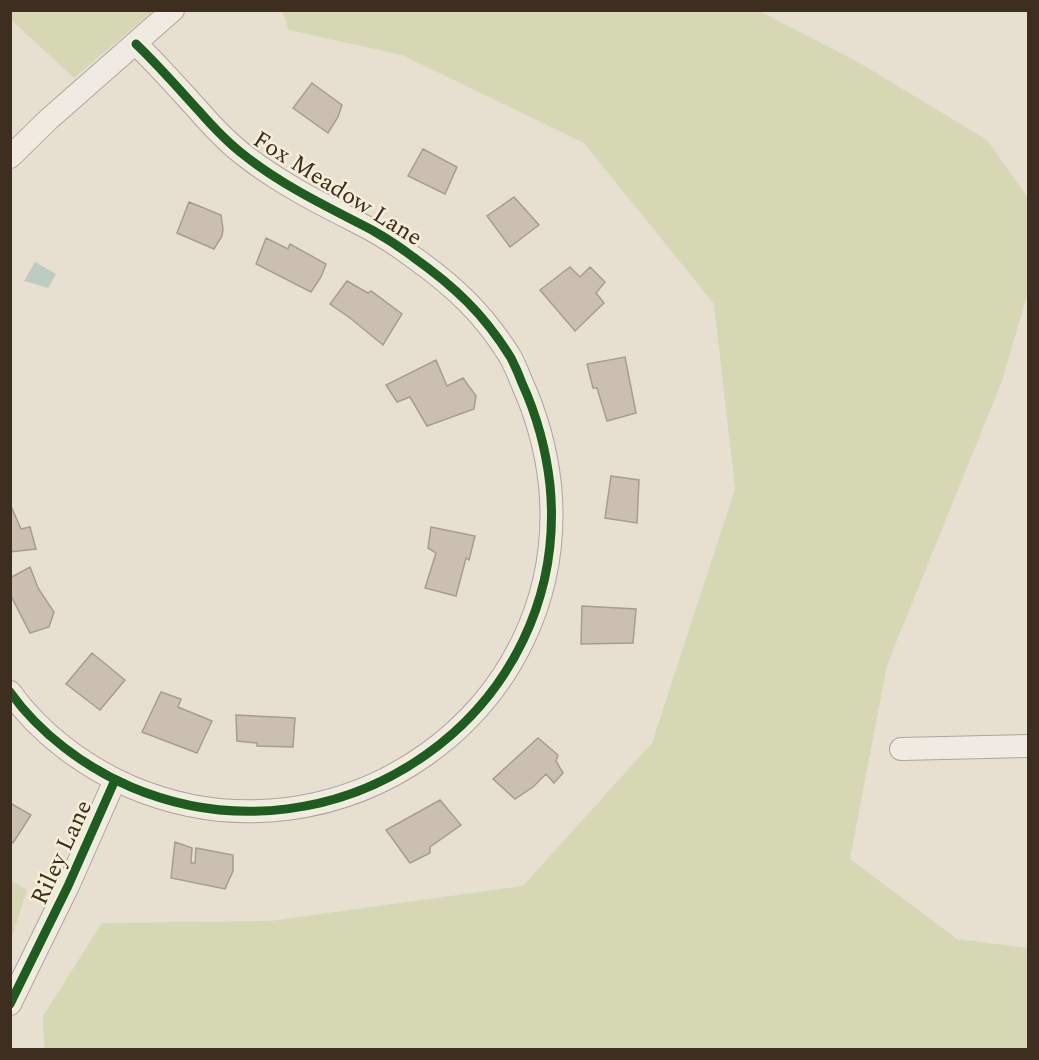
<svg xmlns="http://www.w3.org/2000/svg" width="1039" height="1060" font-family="Spectral,serif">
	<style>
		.green { fill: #d6d7b3 }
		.water { fill: #bcccc2 }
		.building { fill: #cbbfb2; stroke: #a89c90; stroke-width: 1.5 }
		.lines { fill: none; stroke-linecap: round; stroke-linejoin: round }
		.minor-casing { stroke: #ada599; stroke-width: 24 }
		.minor { stroke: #efebe3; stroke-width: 22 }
		.cycleway-casing { stroke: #f7eed8; stroke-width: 13 }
		.cycleway { stroke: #1b5e20; stroke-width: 9 }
		.labels { text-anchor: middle; stroke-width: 5; stroke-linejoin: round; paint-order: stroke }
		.street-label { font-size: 24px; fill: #3d2e20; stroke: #f7eed8 }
	</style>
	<rect width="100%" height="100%" fill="#e7e0d1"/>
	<!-- green -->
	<path class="green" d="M10 11 11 10 153 11 74 78 11 20Z
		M282 11H759L858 62 987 140 1028 198V292L1002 381 887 665 850 859 957 939 1028 948V1049H44L43 1016 102 923 270 921 523 886 652 743 735 489 714 304 584 143 402 55 289 30Z
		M11 880 27 890 11 940Z"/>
	<!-- water -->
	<path class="water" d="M35 262 56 274 48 288 24 281Z"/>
	<!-- building -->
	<path class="building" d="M312 83 342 105 338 117 328 133 293 108Z
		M423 149 457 167 445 194 408 176Z
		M514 197 539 225 510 247 487 216Z
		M189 202 221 215 223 229 222 236 214 249 177 233Z
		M266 238 288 249 290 244 326 264 321 277 311 292 256 264Z
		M570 267 580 277 590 267 605 282 596 293 604 303 575 331 540 290Z
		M347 281 368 293 371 291 402 314 383 345 350 318 330 304Z
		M625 357 636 413 607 421 597 388H593L587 364Z
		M436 360 447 386 463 378 476 396 474 409 427 426 410 397 397 402 386 385Z
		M611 476 639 480 637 523 605 518Z
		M10 504 21 529 30 527 36 549 10 552Z
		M431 527 475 536 469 560 466 558 456 596 425 588 436 553 428 548Z
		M30 567 38 588 54 612 49 627 30 633 10 594V578Z
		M582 606 636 609 633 643 581 644Z
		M92 653 125 680 100 710 66 684Z
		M161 692 181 699 178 707 212 721 197 753 142 732Z
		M236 715 295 718 293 747 257 746V743L237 741Z
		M538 738 558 755 556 761 563 773 554 783 546 774 533 787 515 799 493 779Z
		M440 800 461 825 430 847V853L410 863 386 830Z
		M10 803 31 815 13 843 10 841Z
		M175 842 192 848 191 863H195L196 848 233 855V871L225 889 171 878Z"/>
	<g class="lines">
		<defs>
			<path id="minor" d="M10 157 49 119 173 10
				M10 692C40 734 85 767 131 787 339 875 572 712 550 485 546 449 537 416 522 383 519 375 515 366 511 358 484 314 454 286 413 257 400 247 386 238 372 230 328 207 283 186 244 155 227 142 213 127 199 111 178 88 158 65 136 44
				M901 749 1028 746
				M10 1004 68 886 115 780"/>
		</defs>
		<!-- minor casing -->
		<use href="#minor" class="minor-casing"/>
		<!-- minor -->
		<use href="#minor" class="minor"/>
		<defs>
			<path id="cycleway" d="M10 692C40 734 85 767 131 787 339 875 572 712 550 485 546 449 537 416 522 383 519 375 515 366 511 358 484 314 454 286 413 257 400 247 386 238 372 230 328 207 283 186 244 155 227 142 213 127 199 111 178 88 158 65 136 44
				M10 1004 68 886 115 780"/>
		</defs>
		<!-- cycleway casing -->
		<use href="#cycleway" class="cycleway-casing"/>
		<!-- cycleway -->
		<use href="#cycleway" class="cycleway"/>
	</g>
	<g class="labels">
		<!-- street labels -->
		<g class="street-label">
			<text transform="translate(338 188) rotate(32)" y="8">Fox Meadow Lane</text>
			<text transform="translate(61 852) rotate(-65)" y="8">Riley Lane</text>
		</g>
	</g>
	<!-- border -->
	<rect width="1039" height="1060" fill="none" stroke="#3d2e20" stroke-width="24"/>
</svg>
